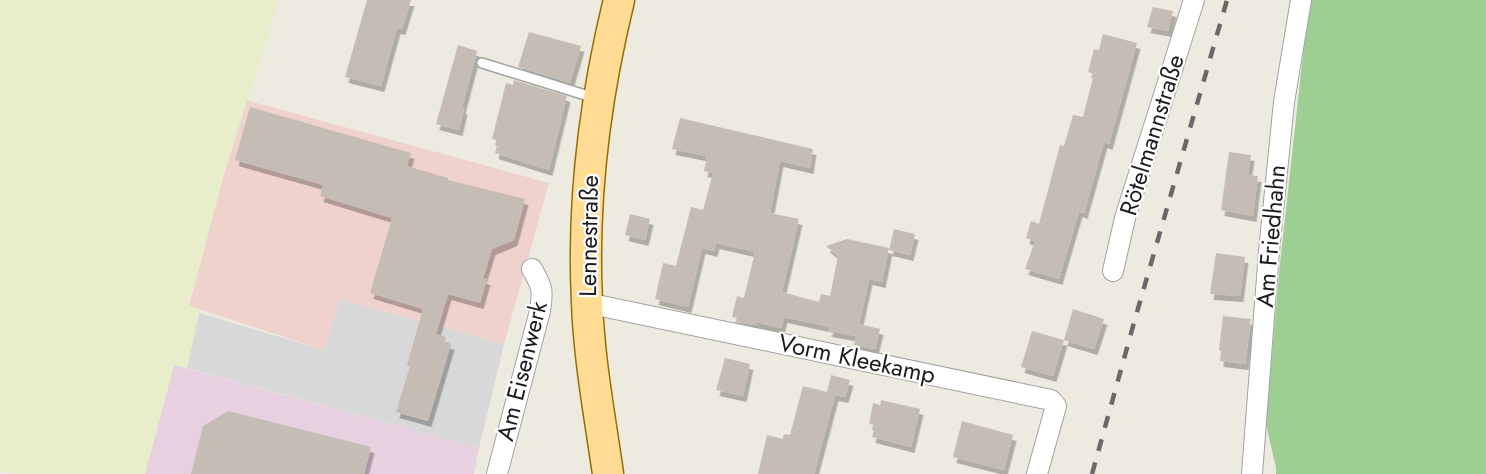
<svg xmlns="http://www.w3.org/2000/svg" width="1486" height="474" font-family="Jost,sans-serif">
	<style>
		.residential { fill: #d9d8d8 }
		.commercial { fill: #f0d2cd }
		.industrial { fill: #e7d1e0 }
		.farmland { fill: #e7eec9 }
		.forest { fill: #9ecf92 }
		.building { fill: #c5bdb3; filter: url(#shadow) }
		.lines { fill: none; stroke-linecap: round; stroke-linejoin: round }
		.service-casing { stroke: #a2a2a2; stroke-width: 12 }
		.minor-casing { stroke: #a2a2a2; stroke-width: 22 }
		.primary-casing { stroke: #927000; stroke-width: 33 }
		.service { stroke: #fff; stroke-width: 9 }
		.minor { stroke: #fff; stroke-width: 20 }
		.primary { stroke: #ffdb93; stroke-width: 30 }
		.rail { stroke: #696969; stroke-width: 4.5; stroke-dasharray: 12 12; stroke-linecap: butt }
		.labels { text-anchor: middle; stroke-width: 4.5; stroke-linejoin: round; paint-order: stroke }
		.street-label { font-size: 24px; fill: #1b1b1b; stroke: #fff }
	</style>
	<defs>
		<filter id="shadow"><feDropShadow dx="3.5" dy="6" stdDeviation="0" flood-color="#0004"/></filter>
	</defs>
	<rect width="100%" height="100%" fill="#edeadf"/>
	<!-- residential -->
	<path class="residential" d="M340 299 504 344 479 448 187 368 199 313 324 350Z"/>
	<!-- commercial -->
	<path class="commercial" d="M246 100 549 183 504 344 340 299 324 350 189 306 224 174Z"/>
	<!-- industrial -->
	<path class="industrial" d="M174 365 479 448 474 474H145Z"/>
	<!-- farmland -->
	<path class="farmland" d="M0 0H279L224 174 189 305 197 309 199 313 187 368 174 365 145 474H17L0 471Z"/>
	<!-- forest -->
	<path class="forest" d="M1309 0H1486V474H1276V468L1266 424 1279 273Z"/>
	<!-- building -->
	<path class="building" d="M367 0H411L402 29 397 28 381 86 345 77Z
		M1153 7 1173 11 1168 31 1147 27Z
		M529 32 581 46 570 83 518 67Z
		M1103 34 1137 43 1109 144 1104 142 1084 213 1079 211 1059 279 1025 269 1035 241 1026 238 1031 221 1039 224 1060 145 1064 146 1073 115 1083 117 1094 74 1088 72 1094 49 1099 50Z
		M458 45 477 51 462 108 464 109 459 130 436 124Z
		M514 80 567 96 549 170 495 153 498 141 492 139 506 83 513 85Z
		M250 107 411 153 407 166 448 178V180L525 199 514 240 492 249 483 278 487 279 480 303 448 294 436 334 446 337 445 342 451 344 428 421 396 412 410 366 407 365 423 309 370 293 392 218 320 196 323 185 235 160Z
		M680 118 813 149 810 168 780 161 770 213 799 219 782 292 819 302 821 294 830 296 838 256 826 246 847 239 889 248 882 282 869 279 859 324 880 329 875 349 854 345 856 336 828 331 830 327 784 317 781 328 756 322 755 325 736 322 737 318 732 317 737 296 744 298 755 252 716 243 714 251 702 248 688 307 655 299 663 263 676 266 691 207 703 210 713 173 704 171 707 156 672 149Z
		M1229 152 1251 155 1248 175 1258 176 1253 216 1221 210Z
		M630 214 650 219 645 240 625 235Z
		M894 229 915 234 910 255 889 250Z
		M1216 253 1245 257 1240 296 1210 294Z
		M1073 309 1104 319 1094 349 1064 340Z
		M1223 316 1251 319 1245 364 1220 361 1221 351 1219 350Z
		M1032 331 1064 340 1053 376 1021 367Z
		M725 358 750 364 743 396 716 390Z
		M831 375 850 380 845 397 835 395 814 474H758L767 435 783 439 784 434 790 435 803 386 827 392Z
		M881 400 920 409 911 447 872 437 875 425 869 424 873 403 880 405Z
		M228 411 371 447 364 474H191L203 426Z
		M962 421 1013 435 1004 470 953 457Z"/>
	<g class="lines">
		<defs>
			<path id="service" d="M482 63 595 98"/>
			<path id="minor" d="M1113 271 1125 218 1194 0
				M587 303 1051 400 1056 406 1037 474
				M497 474 540 311C543 290 543 288 532 269
				M1252 474 1269 251 1284 102 1301 0"/>
			<path id="primary" d="M608 474C600 417 589 360 587 302 582 201 595 98 619 0"/>
		</defs>
		<!-- service casing -->
		<use href="#service" class="service-casing"/>
		<!-- minor casing -->
		<use href="#minor" class="minor-casing"/>
		<!-- primary casing -->
		<use href="#primary" class="primary-casing"/>
		<!-- service -->
		<use href="#service" class="service"/>
		<!-- minor -->
		<use href="#minor" class="minor"/>
		<!-- primary -->
		<use href="#primary" class="primary"/>
		<!-- rail -->
		<path class="rail" d="M1092 474 1135 319 1227 0"/>
	</g>
	<g class="labels">
		<!-- street labels -->
		<g class="street-label">
			<text transform="translate(1152 135) rotate(-73)" y="8">Rötelmannstraße</text>
			<text transform="translate(589 236) rotate(-89)" y="8">Lennestraße</text>
			<text transform="translate(1271 236) rotate(-85)" y="8">Am Friedhahn</text>
			<text transform="translate(857 359) rotate(12)" y="8">Vorm Kleekamp</text>
			<text transform="translate(522 371) rotate(-76)" y="8">Am Eisenwerk</text>
		</g>
	</g>
</svg>
